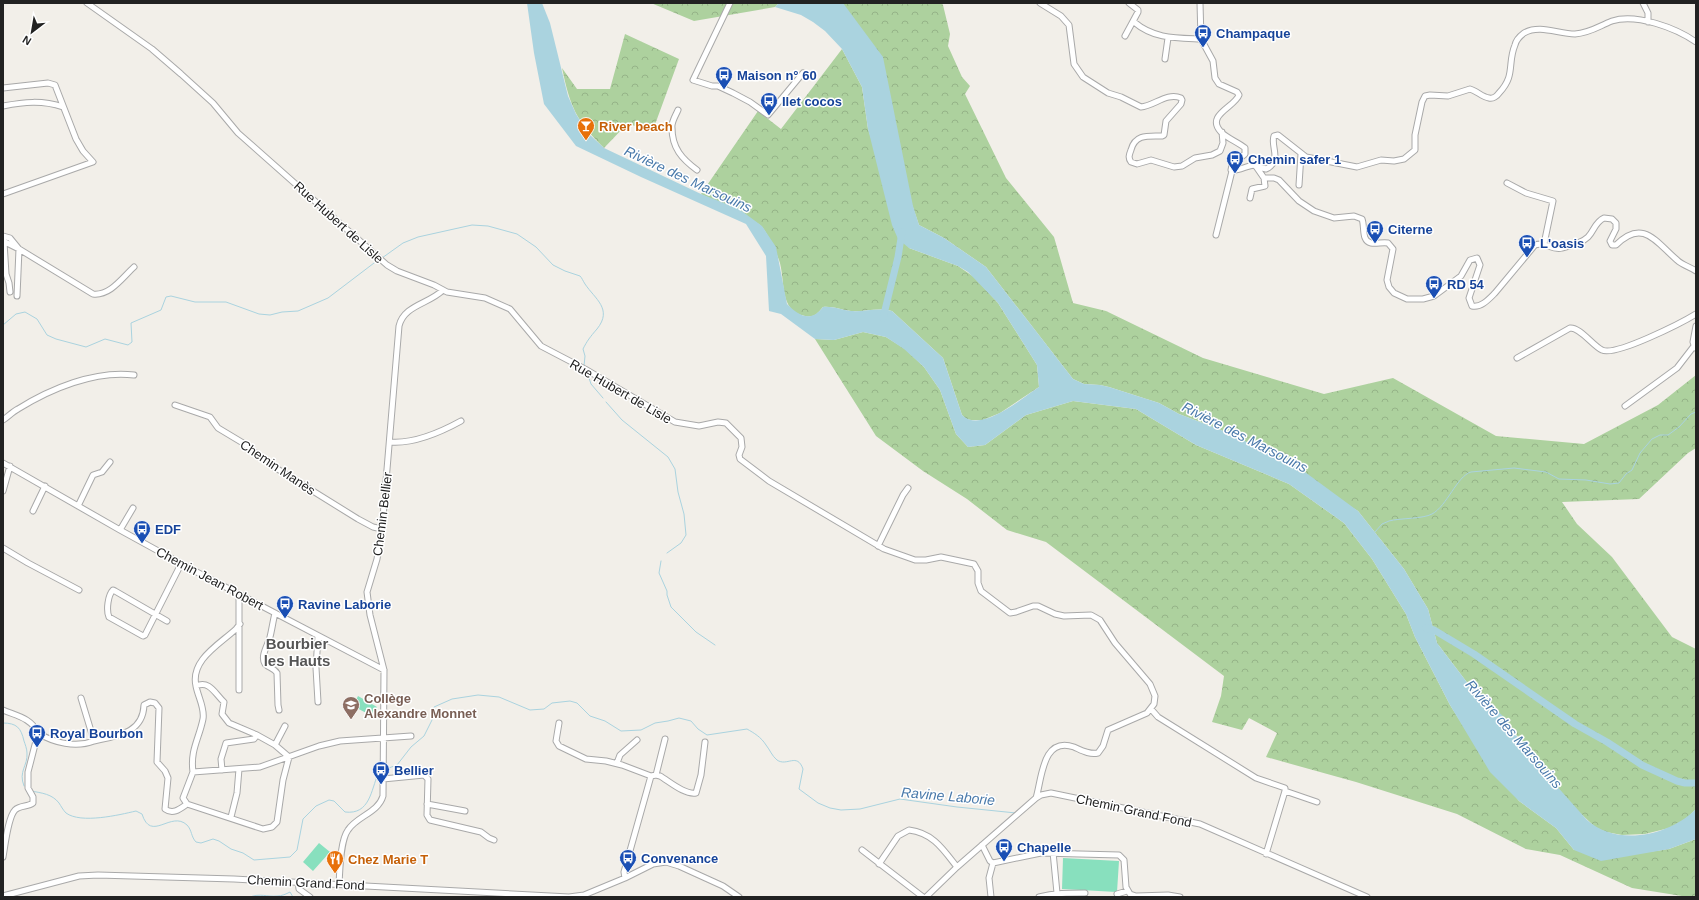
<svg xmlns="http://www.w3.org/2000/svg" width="1699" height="900" font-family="Arial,sans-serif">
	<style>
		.forest { fill: url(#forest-crowns) }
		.pitch { fill: #88e0be }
		.water { fill: #aad3df }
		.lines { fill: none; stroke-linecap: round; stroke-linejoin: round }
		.stream { stroke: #aad3df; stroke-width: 1 }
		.river { stroke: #aad3df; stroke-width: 7 }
		.minor-casing { stroke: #a9a9a9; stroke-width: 7 }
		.minor { stroke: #fff; stroke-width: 5 }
		.labels { text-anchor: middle; stroke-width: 3; stroke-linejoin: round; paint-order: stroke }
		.transit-label { font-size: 13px; font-weight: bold; fill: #164399; stroke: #fff; text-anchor: start }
		.food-label { font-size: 13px; font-weight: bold; fill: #c56008; stroke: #fff; text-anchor: start }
		.street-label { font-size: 13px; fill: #222; stroke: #fff }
		.education-label { font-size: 13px; font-weight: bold; fill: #785e54; stroke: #fff; text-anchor: start }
		.water-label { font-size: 14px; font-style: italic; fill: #4a7aab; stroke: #fff }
		.quarter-label { font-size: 15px; font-weight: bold; fill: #555; stroke: #fff }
	</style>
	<defs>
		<pattern id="forest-crowns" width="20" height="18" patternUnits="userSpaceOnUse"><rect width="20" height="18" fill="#add19e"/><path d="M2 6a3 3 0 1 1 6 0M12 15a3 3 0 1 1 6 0" fill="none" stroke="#95b388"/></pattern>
	</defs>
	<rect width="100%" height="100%" fill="#f2efe9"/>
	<!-- forest -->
	<path class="forest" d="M651 3H779L775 7 694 21Z
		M843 3H941L943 5 950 34 948 46 962 77 970 86 965 94 1006 178 1054 237 1073 303 1106 311 1203 358 1324 394 1393 378 1496 436 1584 444 1658 405 1696 375V448L1688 453 1639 499 1562 502 1577 524 1612 557 1672 637 1696 649V809L1688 817 1673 827 1645 834 1622 835 1606 832 1595 827 1576 809 1530 756 1519 738 1491 705 1469 685 1437 643 1428 609 1404 569 1358 511 1221 430 1179 414 1159 403 1109 387 1100 385 1084 384 1073 379 986 267 944 238 919 225Z
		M625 34 679 59 653 130 627 124 604 148C576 121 570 106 562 68L577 89H610Z
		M842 49 862 87 868 129 909 248 958 266 974 277 998 303 1037 365 1039 387 1000 413 983 420H971L966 419 962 415 943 358 892 311C878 307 865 312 851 311 842 310 832 306 823 307 817 314 814 318 805 316 778 311 786 280 779 260 776 252 768 234 762 227 758 221 711 199 701 194L758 111 781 129Z
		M863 332 886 337 905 349 924 367 940 390 956 434 968 447 985 445 1026 415 1073 401 1136 409 1196 445 1289 484 1344 523 1372 559 1406 614 1415 637 1450 705 1467 732 1519 801 1556 828 1574 850 1641 853 1669 849 1696 839V897H1688L1632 888 1560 855 1526 849 1457 814 1356 782 1266 757 1277 733 1249 718 1242 730 1212 722 1221 696 1224 676 1046 542 1007 530 967 499 923 471 876 436 815 339 834 340Z"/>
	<!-- pitch -->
	<path class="pitch" d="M358 696 377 707 372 716 353 706Z
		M319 843 330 852 313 871 303 862Z
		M1063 858 1119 861 1117 892 1062 889Z"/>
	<!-- water -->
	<path class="water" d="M527 3H542L550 23 568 96 576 114 588 133 604 148 701 194 739 209 762 226 776 247 787 304C799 316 811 323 823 307 832 306 842 310 851 311 865 312 878 307 892 311L943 358 962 415C981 434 1022 398 1039 387L1037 365 998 303 968 272 958 266 909 248 898 239 892 225 868 129 862 87 842 49 825 31 813 22 801 15 775 7 779 3H843L883 57 913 206 919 225 944 238 986 267 1073 379 1084 384 1100 385 1109 387 1159 403 1179 414 1221 430 1294 464 1358 511 1404 569 1428 609 1437 643 1469 685 1504 717 1530 756 1587 820C1617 847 1669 836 1696 809V839L1669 849 1601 861 1574 850 1556 828 1519 801 1490 772 1450 705 1415 637 1406 614 1372 559 1344 523 1289 484 1196 445 1136 409 1073 401 1026 415 985 445 968 447 956 434 940 390 924 367 904 349 886 337 863 332 834 340 815 339 781 314 769 311 766 256 746 224 641 177 576 146 544 104 534 53Z"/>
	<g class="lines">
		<!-- stream -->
		<path class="stream" d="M382 258 403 243 418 237 472 225 488 226 517 234 536 247 553 265 565 271 580 276C582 278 583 281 585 284 595 299 613 309 597 329 590 337 587 341 583 349L585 356 584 366
			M3 325 16 314 25 312 37 319 47 335 56 339 86 347 105 339 128 345 132 342 131 323 161 310 166 297 171 296 195 302H226L259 314 270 315 282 312 298 311 328 298 378 260
			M582 370 588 375 591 384 603 398
			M606 402 622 420 668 457 675 469 678 492 684 514 686 535 681 543 667 553
			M1375 532 1382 524 1389 521C1400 518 1423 519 1432 514 1447 506 1457 476 1471 472L1514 468 1546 472 1559 479 1586 480 1610 484 1619 483 1626 474 1632 470 1640 453 1652 439 1660 435H1668L1679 427 1691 414 1696 412
			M661 561 659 573 667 591V595L671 607 696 632 715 645
			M3 723C17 723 21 728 24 741 25 744 27 749 27 753 28 766 18 771 24 786
			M386 769 397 765 411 747 424 736 432 720 434 707 452 699 478 695 499 697 530 710 544 709 552 703 570 701 577 703 590 716 605 721 621 731 641 730 655 723 668 721 679 718 691 721 698 729 707 735 747 729C754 733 761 737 766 745 770 750 772 756 777 760 787 767 797 752 803 769L799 789 818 803 830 808 841 810 860 809 900 799 957 807 1016 813
			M31 791C42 793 52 794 59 803 61 806 63 810 66 813 81 824 119 815 136 811L142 814C151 843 171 810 187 825 192 830 191 837 196 842L201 843 213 839 219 841 231 849 243 853 254 860 290 857 297 850 303 819 316 806 329 800 334 801 345 812C370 815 371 790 378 774
			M250 897C260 893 267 897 277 896 282 896 286 894 290 892L293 897"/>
		<!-- river -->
		<path class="river" d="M883 318 898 257 902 232
			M1426 628 1434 630 1474 654 1575 724 1607 742 1642 765 1677 781 1685 783H1696"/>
		<defs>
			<path id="minor" d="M87 3 152 49 181 74 213 103 238 133 387 265 397 271 434 285 447 292 485 298 510 309 541 346 585 369 675 422 699 426 718 422 726 423 741 438 742 447 739 455 740 459 769 481 884 549 915 560H926L941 557 974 564 978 571V583L981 591 1010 613 1016 612 1033 606H1038L1055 614 1064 616 1091 615 1100 620 1115 643 1150 684 1155 696 1154 704 1147 713 1108 730 1103 746 1098 753C1089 755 1081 750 1074 747 1042 736 1042 779 1036 798
				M730 3 693 80 712 86H718L733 93 750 102 768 115 803 73
				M1040 3 1061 16 1069 25 1074 64 1083 77 1108 93 1121 97 1141 107C1154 106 1167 92 1181 98L1182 100 1181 104 1166 121 1164 135 1162 136C1148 136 1135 134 1131 150 1129 155 1128 158 1131 162L1137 164 1151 160 1174 167 1182 166 1195 158 1212 155 1220 151 1223 143 1222 132
				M1200 3 1201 39 1213 61 1215 78 1219 84 1237 92 1239 95C1235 107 1205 115 1221 132 1228 139 1238 142 1245 148V154L1232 165 1231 170C1238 172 1247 165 1255 165L1264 178H1274L1279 180 1299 201 1314 211 1334 218 1354 216 1362 219C1365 226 1361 241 1371 243 1376 244 1383 242 1388 243L1393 249 1387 280 1389 287 1394 293 1407 299H1423L1434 296 1461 276 1470 260 1477 258 1480 265 1469 298 1472 306C1481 308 1489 299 1495 293L1535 245C1545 241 1552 251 1562 248 1570 246 1583 242 1588 237 1594 231 1595 222 1604 218L1612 219 1616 223V229L1610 241 1612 245H1616C1643 218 1656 242 1677 260 1682 265 1690 267 1696 271
				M1643 3 1648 13V22
				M1134 22C1154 39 1176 38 1201 39
				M1125 36 1138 12V10L1129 3
				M1165 59 1168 38
				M3 88 48 83 55 85 76 139 83 151 93 162 3 194
				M3 106C24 102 42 100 63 107
				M678 110C676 115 671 122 672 128 672 148 682 159 697 170
				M1255 166 1266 169C1283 161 1270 146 1274 136L1278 135 1306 157 1357 167 1381 160 1394 161 1404 159 1415 150V135L1422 102 1425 96 1430 95 1448 96 1470 89C1477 91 1482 97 1489 98 1493 99 1497 96 1499 93 1516 75 1507 64 1515 45 1516 40 1520 36 1524 33 1540 24 1558 34 1575 34 1590 33 1599 26 1612 21 1636 13 1676 28 1696 42
				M1507 183 1526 193 1553 201 1544 244
				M1299 185 1301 154
				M1250 198 1252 189 1265 186 1264 178
				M1216 235 1232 171
				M3 236 10 238 19 249 17 296
				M3 241 19 249 93 294C110 296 122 278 134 267
				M4 242 6 274 9 283 10 292
				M1695 348 1693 342 1696 326
				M1517 358 1570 328C1580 327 1593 346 1602 350 1615 357 1683 322 1696 314
				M175 405 210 417 218 428 243 443 271 465 358 519 373 527 382 529
				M1625 406 1677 368 1694 346
				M3 420C8 417 12 412 18 409 50 389 95 370 134 375
				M390 442C414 444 441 432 461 421
				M3 463 120 530 191 569 384 670
				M3 491 10 466
				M78 506 93 475 102 472 110 462
				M33 511 45 486
				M120 530 133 508
				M878 546 903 495 908 488
				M3 548 28 563 79 590
				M239 594V690
				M275 613C273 621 272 629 270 637 268 645 260 656 265 664 269 668 274 668 277 673L278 705 279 710
				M167 621 115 591 113 590C108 595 106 610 109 617L143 636 145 635 181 564
				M318 702 316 668 318 636
				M1151 709 1158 717 1256 778 1285 788V791L1317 802
				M3 710C17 716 31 718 38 733L28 772V788L33 797V803C28 807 20 805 15 810 8 817 5 846 3 857
				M559 723 556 741 559 746 586 759 606 761 622 765 651 776
				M38 733C54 743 76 748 94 741L81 698
				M94 741C116 736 143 734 144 705L150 702 155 703 159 708 157 762 165 771 168 778 165 809C173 815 180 809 187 804
				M275 745 285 726
				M617 763 620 755 637 740
				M222 770 221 759 226 743 254 739 257 735
				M193 772 183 798 187 804 263 829 272 827 277 822 283 780 289 757 275 745 257 735 229 723 222 714 224 702C215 694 210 680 196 686
				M193 772 260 767 319 746 340 741 411 736
				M193 772C190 750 199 739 203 719 205 708 198 697 196 686 190 660 220 644 236 629L240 624
				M656 775 665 739
				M383 779 424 775 428 779 427 815 430 820 481 832 489 838 494 840
				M427 804 465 811
				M231 817 237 793 239 769
				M982 845 990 861 993 863 1041 853 1119 855 1124 860 1126 887 1130 894 1136 896 1168 895 1180 897
				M862 850 923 897
				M1053 852 1057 893
				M1266 854 1285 791
				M879 864 898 836 909 830C933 833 943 849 957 867
				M625 878 624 872 651 776 656 775 660 776C670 782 685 795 696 793L701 775 705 742
				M298 882 299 889 310 897
				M339 884C340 870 340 841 348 830 357 816 378 813 383 796L384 670 370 615 367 592 377 559 382 529 399 326C404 305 429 304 443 290
				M1117 894 1127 891
				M3 896 79 876 98 875 234 879 569 897 584 895 625 878 653 864 666 862 679 866 723 886 739 897
				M926 897 957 867 1036 798 1041 795 1051 793 1200 824 1367 897
				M991 897 989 878 993 863
				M1039 897C1054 893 1069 893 1085 893"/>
		</defs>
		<!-- minor casing -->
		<use href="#minor" class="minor-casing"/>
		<!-- minor -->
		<use href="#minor" class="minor"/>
	</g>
	<!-- icons -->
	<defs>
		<symbol id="bus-pin" viewBox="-11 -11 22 30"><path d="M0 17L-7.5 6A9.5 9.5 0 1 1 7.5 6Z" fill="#1a4fb4" stroke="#fff"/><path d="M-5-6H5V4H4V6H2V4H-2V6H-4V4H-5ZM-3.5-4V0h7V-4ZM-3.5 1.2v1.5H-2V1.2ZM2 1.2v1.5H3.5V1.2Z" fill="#fff"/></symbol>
		<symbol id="bar-pin" viewBox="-11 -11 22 30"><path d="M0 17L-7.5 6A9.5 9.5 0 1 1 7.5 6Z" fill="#e8710a" stroke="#fff"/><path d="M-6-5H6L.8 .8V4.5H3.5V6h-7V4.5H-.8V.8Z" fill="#fff"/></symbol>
		<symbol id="school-pin" viewBox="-11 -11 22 30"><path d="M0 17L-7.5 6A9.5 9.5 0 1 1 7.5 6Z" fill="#8d6e63" stroke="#fff"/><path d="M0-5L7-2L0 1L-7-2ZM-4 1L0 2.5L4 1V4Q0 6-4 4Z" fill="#fff"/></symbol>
		<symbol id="restaurant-pin" viewBox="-11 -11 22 30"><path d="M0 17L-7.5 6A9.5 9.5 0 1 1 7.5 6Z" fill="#e8710a" stroke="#fff"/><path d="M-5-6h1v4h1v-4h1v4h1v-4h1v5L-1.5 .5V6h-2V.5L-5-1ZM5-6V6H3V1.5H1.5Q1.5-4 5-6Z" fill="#fff"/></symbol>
	</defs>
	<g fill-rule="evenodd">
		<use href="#bus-pin" x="1193" y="23" width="20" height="27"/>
		<use href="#bus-pin" x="714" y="65" width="20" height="27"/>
		<use href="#bus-pin" x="759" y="91" width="20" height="27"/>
		<use href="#bar-pin" x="576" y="116" width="20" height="27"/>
		<use href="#bus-pin" x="1225" y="149" width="20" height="27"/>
		<use href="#bus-pin" x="1365" y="219" width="20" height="27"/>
		<use href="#bus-pin" x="1517" y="233" width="20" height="27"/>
		<use href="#bus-pin" x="1424" y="274" width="20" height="27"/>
		<use href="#bus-pin" x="132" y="519" width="20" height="27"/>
		<use href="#bus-pin" x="275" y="594" width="20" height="27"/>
		<use href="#school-pin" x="341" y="695" width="20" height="27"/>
		<use href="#bus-pin" x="27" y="723" width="20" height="27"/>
		<use href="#bus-pin" x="371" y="760" width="20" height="27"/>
		<use href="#bus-pin" x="994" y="837" width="20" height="27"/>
		<use href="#bus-pin" x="618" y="848" width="20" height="27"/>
		<use href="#restaurant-pin" x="325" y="849" width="20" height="27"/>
	</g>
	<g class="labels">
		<!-- transit labels -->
		<g class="transit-label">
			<text x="1216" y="38">Champaque</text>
			<text x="737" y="80">Maison n° 60</text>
			<text x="782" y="106">Ilet cocos</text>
			<text x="1248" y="164">Chemin safer 1</text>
			<text x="1388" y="234">Citerne</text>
			<text x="1540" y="248">L'oasis</text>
			<text x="1447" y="289">RD 54</text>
			<text x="155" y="534">EDF</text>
			<text x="298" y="609">Ravine Laborie</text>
			<text x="50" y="738">Royal Bourbon</text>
			<text x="394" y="775">Bellier</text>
			<text x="1017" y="852">Chapelle</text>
			<text x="641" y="863">Convenance</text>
		</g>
		<!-- food labels -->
		<g class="food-label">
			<text x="599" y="131">River beach</text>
			<text x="348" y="864">Chez Marie T</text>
		</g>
		<!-- street labels -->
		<g class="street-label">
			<text transform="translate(339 222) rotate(42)" y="5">Rue Hubert de Lisle</text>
			<text transform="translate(621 391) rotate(30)" y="5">Rue Hubert de Lisle</text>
			<text transform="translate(278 467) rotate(34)" y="5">Chemin Manès</text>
			<text transform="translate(382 514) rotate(-83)" y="5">Chemin Bellier</text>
			<text transform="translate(210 578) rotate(28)" y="5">Chemin Jean Robert</text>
			<text transform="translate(1134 810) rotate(12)" y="5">Chemin Grand Fond</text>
			<text transform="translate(306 882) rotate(3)" y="5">Chemin Grand Fond</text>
		</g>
		<!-- education labels -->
		<g class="education-label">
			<text x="364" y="703">Collège<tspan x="364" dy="15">Alexandre Monnet</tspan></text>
		</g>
		<!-- water labels -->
		<g class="water-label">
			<text transform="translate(688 179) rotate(25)" y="5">Rivière des Marsouins</text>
			<text transform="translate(1245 437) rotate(27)" y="5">Rivière des Marsouins</text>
			<text transform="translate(1514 734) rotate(49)" y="5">Rivière des Marsouins</text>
			<text transform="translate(948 796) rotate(5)" y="5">Ravine Laborie</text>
		</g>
		<!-- quarter labels -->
		<g class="quarter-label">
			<text x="297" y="649">Bourbier<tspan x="297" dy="17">les Hauts</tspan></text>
		</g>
	</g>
	<!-- border -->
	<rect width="1699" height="900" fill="none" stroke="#222222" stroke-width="8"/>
	<!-- north arrow -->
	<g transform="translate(32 32) rotate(211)" stroke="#ffffff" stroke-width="3" paint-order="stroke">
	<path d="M0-3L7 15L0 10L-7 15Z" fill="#222222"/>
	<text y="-6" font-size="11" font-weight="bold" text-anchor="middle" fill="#222222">N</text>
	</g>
</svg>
